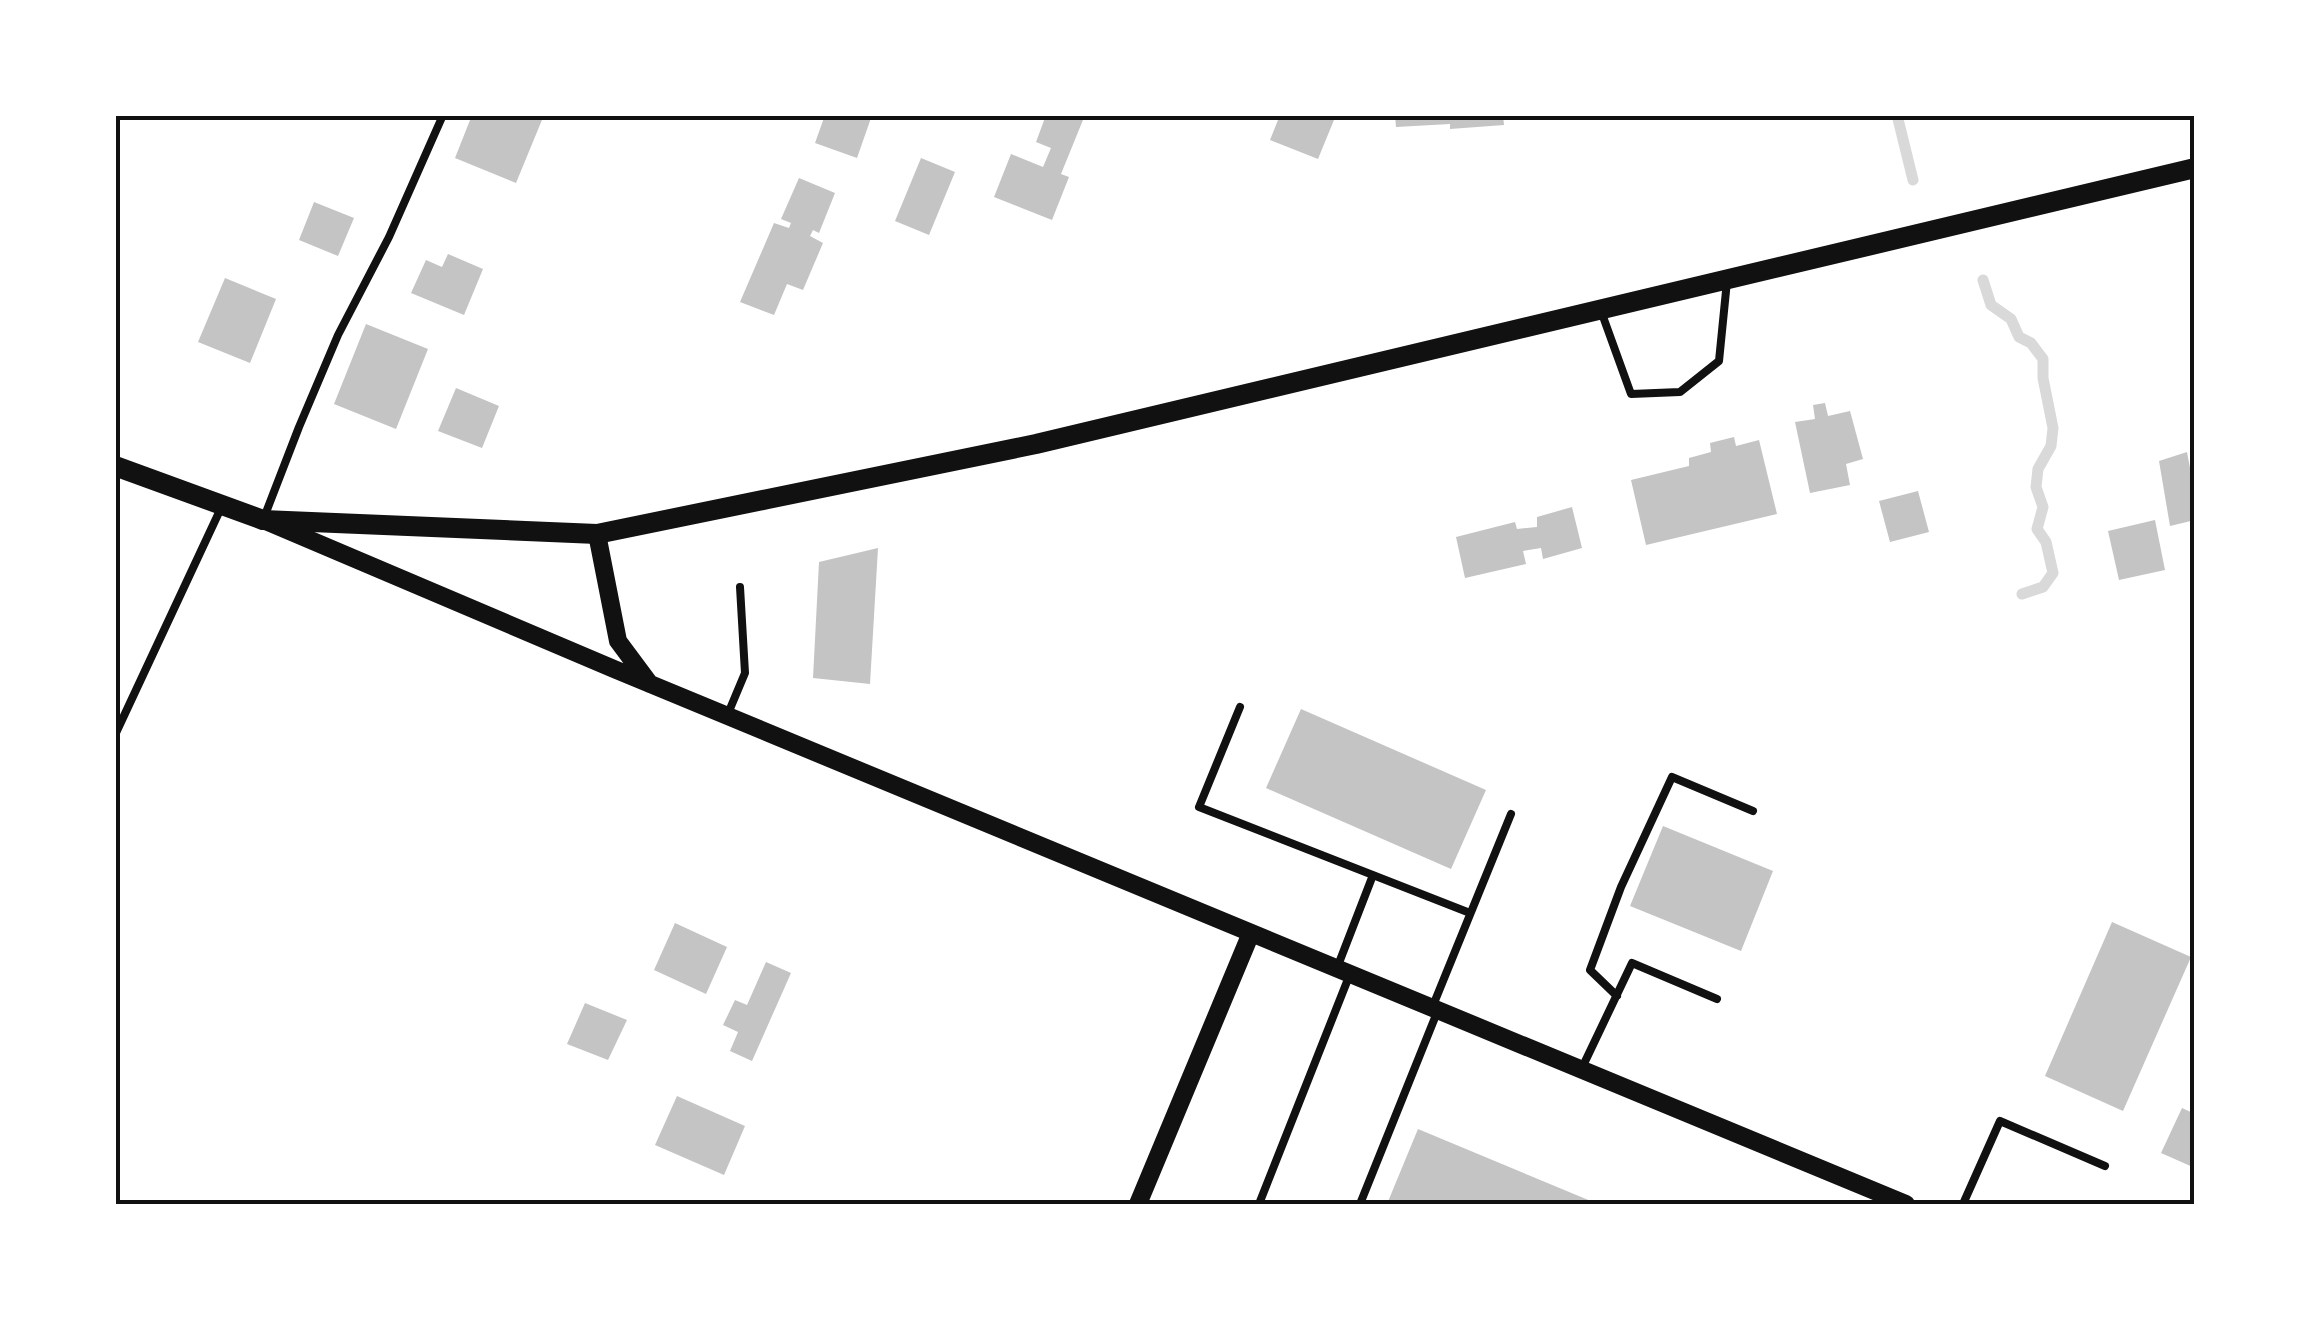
<svg xmlns="http://www.w3.org/2000/svg" width="2310" height="1319" font-family="'Work Sans',sans-serif">
	<style>
		.lines { fill: none; stroke-linecap: round; stroke-linejoin: round }
		.stream { stroke: #d9d9d9; stroke-width: 11 }
		.building { fill: #c4c4c4 }
		.service { stroke: #111; stroke-width: 8 }
		.tertiary { stroke: #111; stroke-width: 18 }
		.secondary { stroke: #111; stroke-width: 20 }
		.neatline { fill: none; stroke: #111; stroke-width: 4 }
	</style>
	<rect width="100%" height="100%" fill="#fff"/>
	<g class="lines">
		<!-- stream -->
		<path class="stream" d="M1897 115 1913 180
			M1983 280 1991 305 2011 319 2019 337 2031 343 2043 359V378L2053 428 2051 446 2038 469 2036 487 2043 507 2037 529 2046 542 2053 573 2043 587 2022 594"/>
	</g>
	<!-- building -->
	<path class="building" d="M472 115H544L516 183 455 158Z
		M825 115H863L871 118 857 158 815 143Z
		M1046 115H1085L1061 174 1069 177 1052 220 994 197 1011 154 1043 167 1051 148 1036 142Z
		M1280 115H1336L1318 159 1270 140Z
		M1395 115H1503L1504 125 1450 129V124L1396 127Z
		M921 158 955 172 929 235 895 221Z
		M799 178 835 193 819 233 813 230 810 236 823 243 803 290 787 284 774 315 740 302 774 223 789 228 791 223 781 219Z
		M314 202 354 218 338 256 299 240Z
		M448 254 483 269 464 315 411 293 426 260 442 267Z
		M225 278 276 299 250 363 198 342Z
		M366 324 428 349 396 429 334 404Z
		M456 388 499 406 482 448 438 431Z
		M1825 403 1828 416 1850 411 1863 459 1846 464 1850 485 1810 493 1795 422 1815 419 1813 405Z
		M1734 437 1736 446 1759 440 1777 514 1646 545 1631 480 1689 466V458L1711 452 1710 443Z
		M2187 452 2190 468 2195 467V520L2170 526 2159 461Z
		M1918 491 1929 532 1890 542 1879 501Z
		M1572 507 1582 548 1543 559 1541 548 1523 551 1526 564 1465 578 1456 537 1515 522 1517 529 1537 527V517Z
		M2155 520 2165 570 2119 580 2108 531Z
		M878 548 870 684 813 678 819 562Z
		M1301 709 1486 790 1451 869 1266 788Z
		M1663 826 1773 871 1741 951 1630 906Z
		M2112 922 2191 957 2123 1111 2045 1076Z
		M675 923 727 947 706 994 654 970Z
		M766 962 791 973 752 1061 730 1051 738 1032 723 1025 735 1000 747 1005Z
		M585 1003 627 1020 608 1060 567 1044Z
		M677 1096 745 1126 724 1175 655 1145Z
		M2182 1108 2195 1114V1168L2161 1153Z
		M1418 1129 1598 1204H1387Z"/>
	<g class="lines">
		<!-- service -->
		<path class="service" d="M1601 311 1631 394 1680 392 1719 361 1727 281
			M265 515 299 427 338 335 389 237 443 115
			M1240 707 1199 807 1470 913
			M727 716 745 673 740 587
			M115 735 221 508
			M1337 968 1373 875
			M1617 996 1590 970 1621 887 1672 777 1753 811
			M1432 1008 1511 814
			M1581 1070 1632 963 1717 999
			M1259 1204 1350 974
			M1360 1204 1438 1010
			M1963 1204 2000 1121 2105 1166"/>
		<!-- tertiary -->
		<path class="tertiary" d="M268 522 614 669 1906 1204
			M597 534 618 641 650 684
			M1138 1204 1251 933"/>
		<!-- secondary -->
		<path class="secondary" d="M115 466 263 520 597 534 1036 444 2195 168"/>
	</g>
	<!-- border -->
	<rect width="2310" height="1319" fill="none" stroke="#ffffff" stroke-width="235"/>
	<rect x="118" y="118" width="2074" height="1084" class="neatline"/>
</svg>
